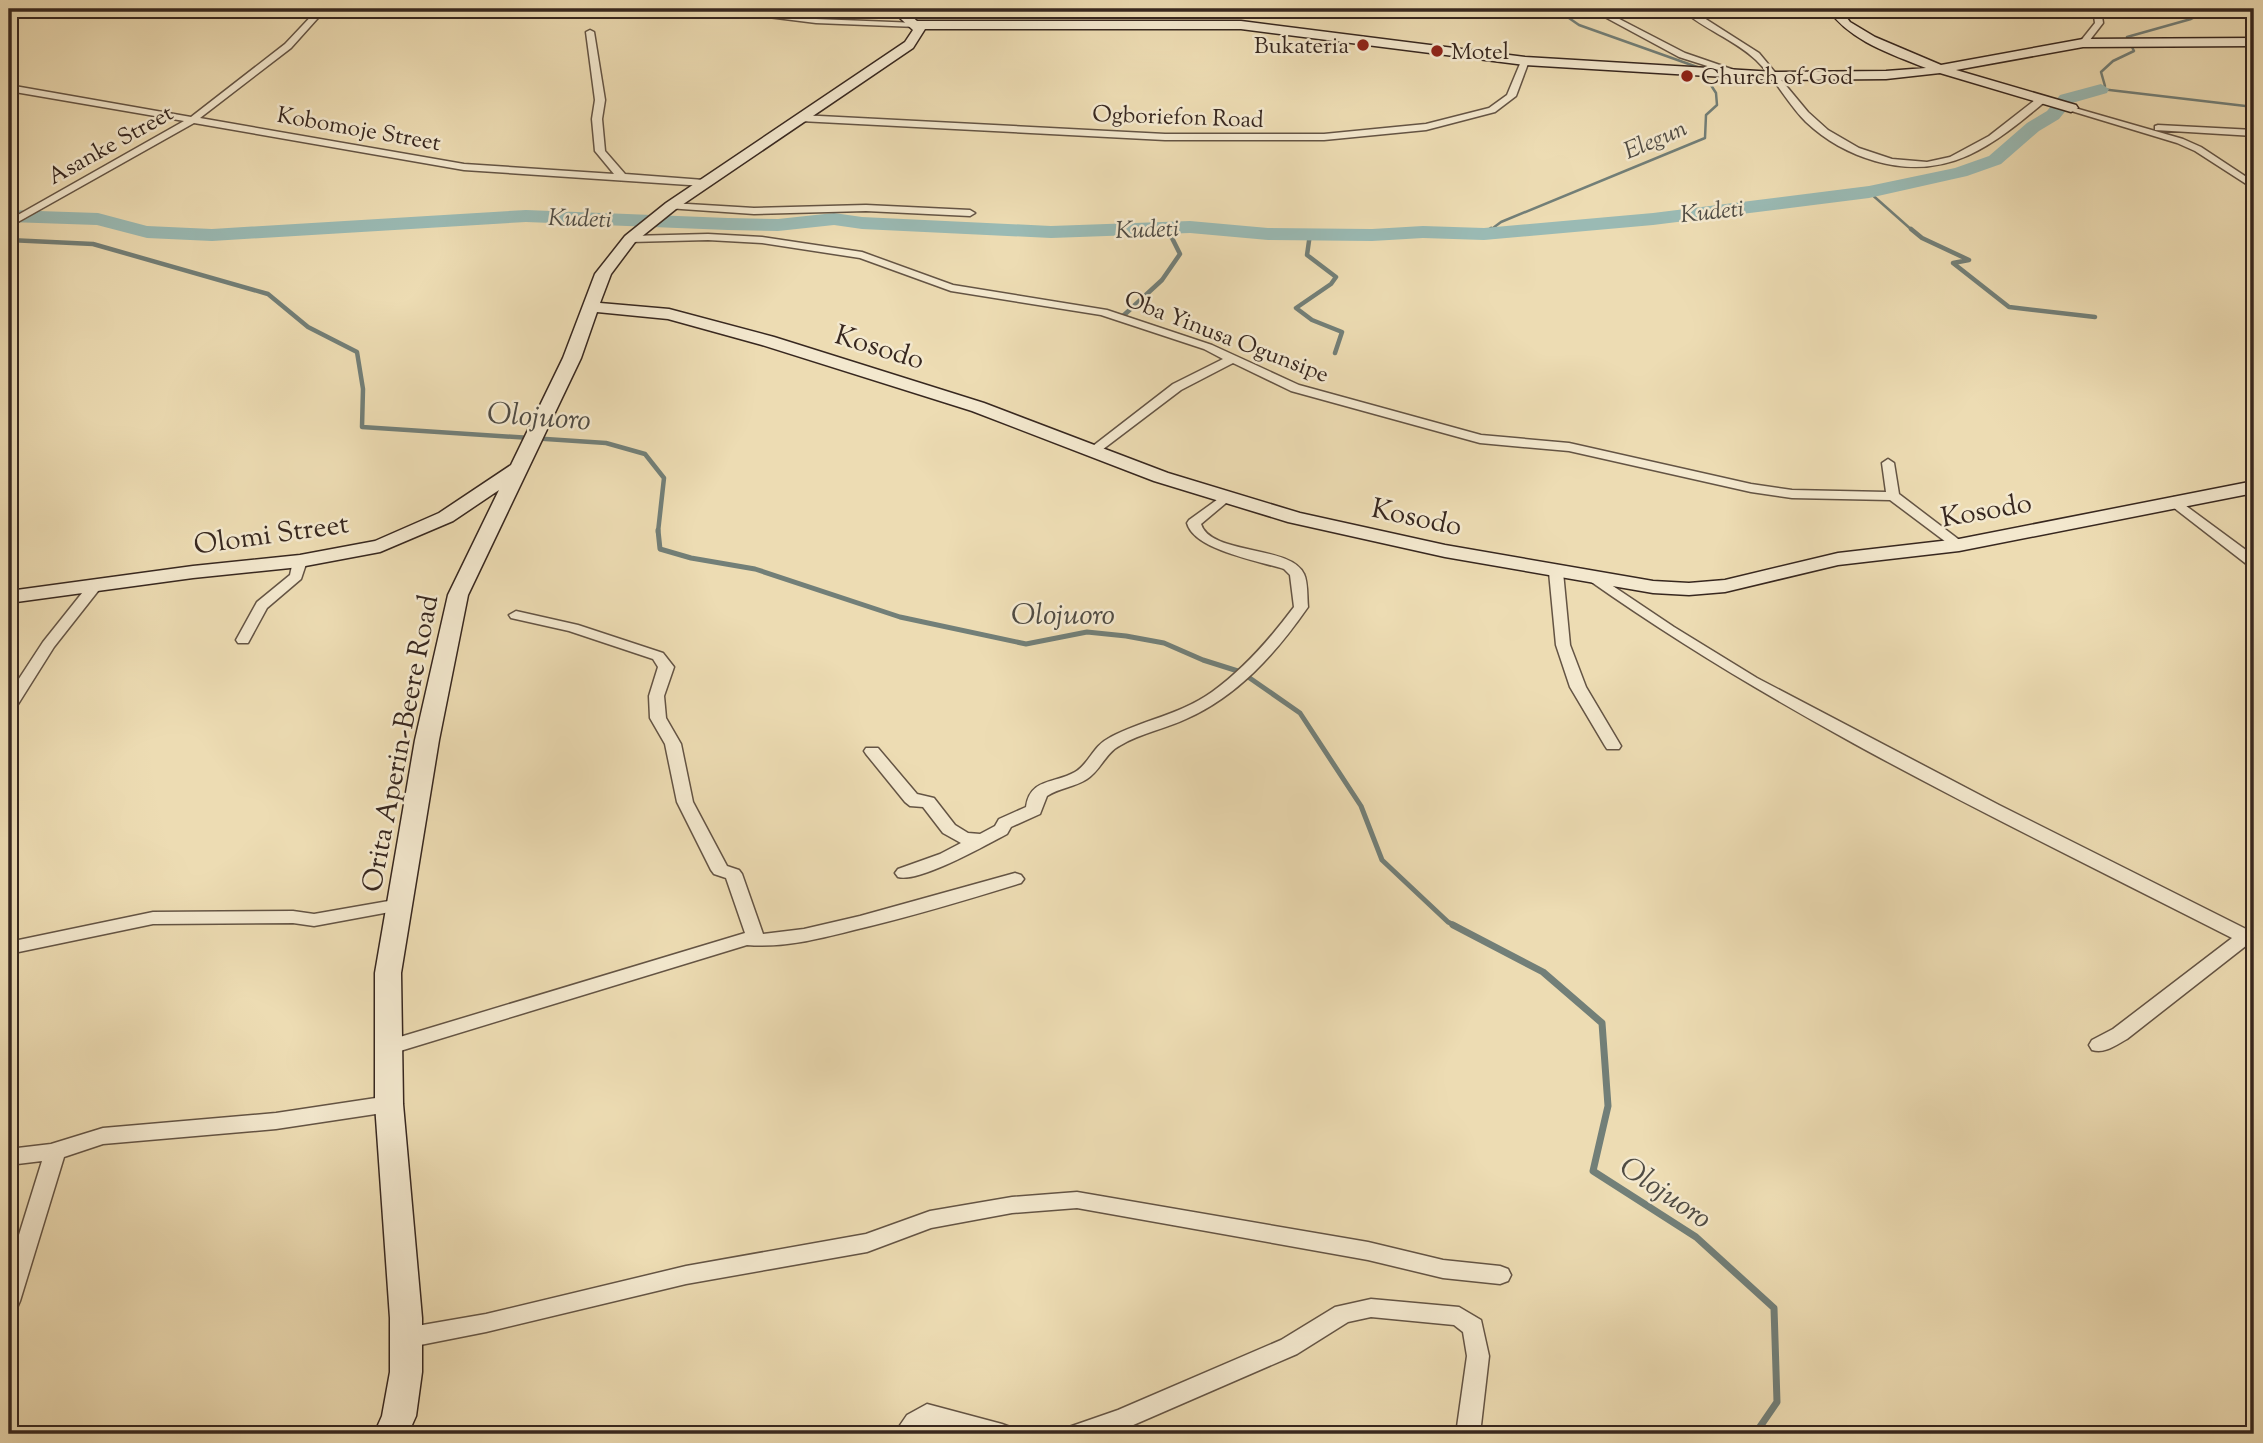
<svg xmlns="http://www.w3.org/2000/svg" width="2263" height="1443" font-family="'Sorts Mill Goudy',serif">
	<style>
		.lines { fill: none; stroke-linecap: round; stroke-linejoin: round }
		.stream-far3 { stroke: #727f78; stroke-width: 2.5 }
		.stream-far2 { stroke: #727f78; stroke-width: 4.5 }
		.stream-far1 { stroke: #727f78; stroke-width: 5 }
		.stream { stroke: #727f78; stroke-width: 7 }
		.river { fill: #9abab4; fill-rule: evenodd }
		.street-casing { stroke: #645444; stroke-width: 3 }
		.secondary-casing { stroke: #37271f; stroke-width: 3 }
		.street { fill: #f3e8ce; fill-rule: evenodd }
		.secondary { fill: #f3e8ce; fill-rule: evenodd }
		.poi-dot { fill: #8f2418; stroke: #f3e8ce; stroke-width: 2.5 }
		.labels { text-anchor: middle; stroke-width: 5; stroke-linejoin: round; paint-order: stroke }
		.far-poi-label { font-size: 23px; fill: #37271f; stroke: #f3e8ce; text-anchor: start }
		.far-street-label { font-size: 23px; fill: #37271f; stroke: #f3e8ce }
		.far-water-label { font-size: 24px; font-style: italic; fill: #504c44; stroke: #f3e8ce }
		.street-label { font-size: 28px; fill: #37271f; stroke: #f3e8ce }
		.water-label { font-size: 30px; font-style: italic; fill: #504c44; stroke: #f3e8ce }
	</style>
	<rect width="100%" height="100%" fill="#eddcb3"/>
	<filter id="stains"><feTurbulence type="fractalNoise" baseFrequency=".00286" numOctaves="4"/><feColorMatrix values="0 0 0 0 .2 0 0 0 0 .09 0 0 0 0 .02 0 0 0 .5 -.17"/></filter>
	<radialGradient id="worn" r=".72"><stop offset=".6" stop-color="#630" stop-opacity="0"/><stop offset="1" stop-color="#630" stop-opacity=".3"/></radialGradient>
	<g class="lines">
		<!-- stream-far3 -->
		<path class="stream-far3" d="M2211 9 2191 19 2127 37 2134 51 2113 61 2101 72 2105 86 2101 89 2254 107
			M1869 192 1913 231
			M1159 228 1162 231
			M1489 231 1501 222 1705 138 1706 115 1717 105 1716 93 1700 68 1579 25 1566 16 1571 9"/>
		<!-- stream-far2 -->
		<path class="stream-far2" d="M1911 229 1922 238 1969 260 1953 263 2009 307 2095 317
			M1310 234 1307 255 1336 277 1331 284 1296 308 1312 320 1342 332 1335 353
			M1484 234 1491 229
			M9 240 93 244 268 294 308 327 357 352 363 389 362 427 606 443 645 454 664 478 658 532
			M1123 316 1162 280 1180 254 1172 238 1160 229"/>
		<!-- stream-far1 -->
		<path class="stream-far1" d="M658 530 660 549 691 558 755 569 900 617 1026 644 1087 632 1126 636 1164 643 1203 660 1241 672 1300 713 1361 806 1382 860 1448 922 1456 926"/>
		<!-- stream -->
		<path class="stream" d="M1453 925 1543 972 1602 1023 1608 1106 1593 1171 1696 1237 1774 1308 1777 1402 1755 1434"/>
		<!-- river -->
		<path class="river" d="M2101 84 2109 89 2107 93 2072 103 2059 119 2039 131 2001 164 1967 176 1869 198 1653 225 1484 240 1423 238 1372 241 1268 240 1190 233 1051 238 862 229 834 225 778 231 728 230 526 222 212 241 147 238 97 225 9 222V210L98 213 147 226 212 229 526 210 728 218 778 219 834 213 862 217 1051 226 1190 221 1268 228 1372 229 1423 226 1484 228 1653 213 1869 186 1955 168 1989 156 2027 123 2047 111 2060 95Z"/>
		<defs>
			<path id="street" d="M318 9H326L291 48 200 118 464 164 614 174 595 151 592 119 595 100 586 32 590 30 594 32 605 100 602 119 605 151 625 174 704 180 709 183 704 186 464 170 194 123 9 227V220L184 121 9 91V85L191 117 285 44Z
				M704 9H728L816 19 917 23 921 25 917 27 816 23Z
				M1590 9H1600L1685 53 1746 74 1739 76 1679 57Z
				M1681 9H1690L1759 53 1808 112 1828 130 1859 148 1892 159 1927 162 1950 157 1989 136 2035 100 2042 97 2047 100C1993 145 1949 182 1875 161 1850 154 1825 140 1806 122 1787 103 1775 78 1756 60 1734 39 1703 29 1681 9Z
				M2093 9H2101L2103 23 2086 45H2080L2079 43 2095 23Z
				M1522 59 1529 61 1516 96 1495 112 1426 130 1324 140H1165L800 121 795 118 800 115 1165 134H1324L1426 124 1489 108 1507 95Z
				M2068 106 2183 139 2201 147 2254 182V189L2195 151 2177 143 2068 110Z
				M2158 125 2254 130V136L2155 130V126Z
				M671 203 754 208 866 205 970 210 975 213 970 216 866 211 754 214 667 208V204Z
				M708 234 762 237 862 252 953 285 1107 310 1212 345 1299 385 1481 435 1569 443 1751 484 1792 490 1886 492 1882 463 1888 459 1894 463 1899 494 1966 545 1964 548H1954L1890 500 1792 498 1751 492 1569 451 1480 443 1291 391 1233 363 1181 390 1094 456 1089 455V449L1173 384 1223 359 1204 349 1101 315 951 291 860 258 762 243 708 240 630 242 625 239 630 236Z
				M1225 494 1232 498 1201 524C1210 555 1291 545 1304 574 1308 582 1307 597 1308 607 1276 653 1238 696 1186 719 1165 729 1141 733 1121 745 1105 753 1101 770 1087 779 1075 787 1059 788 1047 796L1040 814 1011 827 1007 834C986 845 919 883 898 877L895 873 898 869 940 854 961 843 943 833 923 807 910 806 905 802 866 754 864 751 866 748H878L917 794 934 798 955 825 968 833 980 834 995 826 999 819 1026 807C1030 778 1054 784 1075 772 1089 764 1093 746 1109 738 1142 720 1180 715 1212 692 1244 669 1270 639 1294 607L1290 575 1284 569C1259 561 1194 550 1187 523L1189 520Z
				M2174 497 2254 556V567L2249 566 2169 504 2167 501Z
				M300 557 307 561 301 579 267 608 248 643H238L236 640 257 602 290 575 293 561Z
				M1556 568 1563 572 1570 645 1586 687 1621 746 1619 749H1607L1605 746 1570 687 1556 645 1549 572Z
				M1595 574 1674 627 1757 678 1999 805 2254 933V947L2247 945 2127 1039C2116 1045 2105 1054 2092 1050L2089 1045 2092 1040 2113 1029 2232 938C2014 827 1790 722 1590 581L1588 578Z
				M95 582 102 586 54 647 15 709 9 711V694L43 642 90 583Z
				M516 611 578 625 663 653 674 667 664 696 666 718 681 744 693 802 727 866 739 870 742 874 763 934 804 929 860 916 1015 873 1021 875 1024 879 1021 883C966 900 910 917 854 930 819 939 783 948 747 945L387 1055 380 1053 377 1048 380 1043 745 933 726 878 714 874 711 870 677 802 665 744 650 718 649 696 658 667 653 659 569 631 511 618 509 615Z
				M400 899 406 901 409 905 406 909 314 926 293 923 153 924 9 954V942L153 912 293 911 314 914Z
				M389 1096 396 1099 399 1104 396 1109 389 1112 276 1129 103 1144 64 1157 20 1301 17 1308 9 1310V1267L42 1161 9 1165V1149L51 1144 103 1128 276 1113Z
				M1077 1192 1368 1242 1443 1260 1500 1266 1508 1269 1511 1275 1508 1281 1500 1284 1443 1278 1368 1260 1077 1208 1012 1213 931 1228 867 1252 686 1284 486 1332 405 1348 397 1345 394 1338 397 1331 405 1328 486 1314 686 1266 866 1234 930 1211 1012 1197Z
				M1371 1299 1459 1307 1481 1320 1489 1356 1480 1434H1456L1467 1356 1463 1332 1454 1325 1371 1317 1348 1322 1297 1354 1131 1426 1108 1434H1065L1069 1427 1118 1410 1281 1340 1335 1307Z
				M927 1404 1002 1424 1010 1427 1014 1434H964L930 1425 920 1434H894L907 1415Z"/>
			<path id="secondary" d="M890 9H903L917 21H1241L1525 57 1775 72 1886 71 1926 68C1891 54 1850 41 1828 9H1840L1850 22 1875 37 1941 65 2083 39 2254 38V46L2083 47 1956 70 2076 105 2078 108 2071 112 1940 73 1886 79 1775 80 1525 65 1241 29H925L913 48 676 209 635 242 611 274 600 303 669 309 774 337 984 403 1168 473 1300 513 1445 545 1653 581 1689 583 1725 580 1838 553 1959 539 2254 481V493L1959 551 1838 565 1725 592 1689 595 1653 593 1445 557 1288 522 1154 481 972 411 762 345 668 319 597 312 581 358 468 595 439 740 401 973 403 1104 422 1318V1372L416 1416 408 1434H374L382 1416 390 1372V1318L375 1104V973L415 740 448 595 499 490 453 521 380 552 300 567 193 578 9 603V591L193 566 300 555 375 541 439 513 511 465 563 358 595 274 625 236 666 203 905 42 913 30Z"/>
		</defs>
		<!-- street casing -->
		<use href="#street" class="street-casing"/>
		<!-- secondary casing -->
		<use href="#secondary" class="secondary-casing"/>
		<!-- street -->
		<use href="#street" class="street"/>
		<!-- secondary -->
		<use href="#secondary" class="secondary"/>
	</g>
	<!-- markers -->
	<g class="poi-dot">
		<circle cx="1363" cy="45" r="7"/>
		<circle cx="1437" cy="51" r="7"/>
		<circle cx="1687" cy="76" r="7"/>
	</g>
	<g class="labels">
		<!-- far-poi labels -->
		<g class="far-poi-label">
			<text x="1349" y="53" text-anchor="end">Bukateria</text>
			<text x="1451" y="59">Motel</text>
			<text x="1701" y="84">Church of God</text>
		</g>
		<!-- far-street labels -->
		<g class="far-street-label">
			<text transform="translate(1178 116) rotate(2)" y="8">Ogboriefon Road</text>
			<text transform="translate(359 128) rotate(10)" y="8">Kobomoje Street</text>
			<text transform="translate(110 144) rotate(-29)" y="8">Asanke Street</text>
			<text transform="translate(1227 336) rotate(21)" y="8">Oba Yinusa Ogunsipe</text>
		</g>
		<!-- far-water labels -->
		<g class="far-water-label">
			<text transform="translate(1655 139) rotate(-23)" y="8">Elegun</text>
			<text transform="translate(1712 211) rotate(-6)" y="8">Kudeti</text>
			<text transform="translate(580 218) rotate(2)" y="8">Kudeti</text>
			<text transform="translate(1147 229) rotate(-2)" y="8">Kudeti</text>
		</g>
		<!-- street labels -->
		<g class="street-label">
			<text transform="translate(880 346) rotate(17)" y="10">Kosodo</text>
			<text transform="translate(1986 509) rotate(-10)" y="10">Kosodo</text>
			<text transform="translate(1417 516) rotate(12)" y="10">Kosodo</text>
			<text transform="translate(271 533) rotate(-8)" y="10">Olomi Street</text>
			<text transform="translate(399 743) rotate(-79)" y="10">Orita Aperin-Beere Road</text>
		</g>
		<!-- water labels -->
		<g class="water-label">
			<text transform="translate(539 416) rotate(4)" y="10">Olojuoro</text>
			<text x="1063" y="624">Olojuoro</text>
			<text transform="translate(1666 1192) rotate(34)" y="10">Olojuoro</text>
		</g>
	</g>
	<!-- margin -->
	<rect width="2263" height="1443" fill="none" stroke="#eddcb3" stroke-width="35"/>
	<rect x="10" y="10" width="2242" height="1422" fill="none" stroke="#37271f" stroke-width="3.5"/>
	<rect x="18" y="18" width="2228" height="1408" fill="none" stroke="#37271f" stroke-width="2"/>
	<rect width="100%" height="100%" filter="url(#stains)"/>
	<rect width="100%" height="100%" fill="url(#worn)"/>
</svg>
